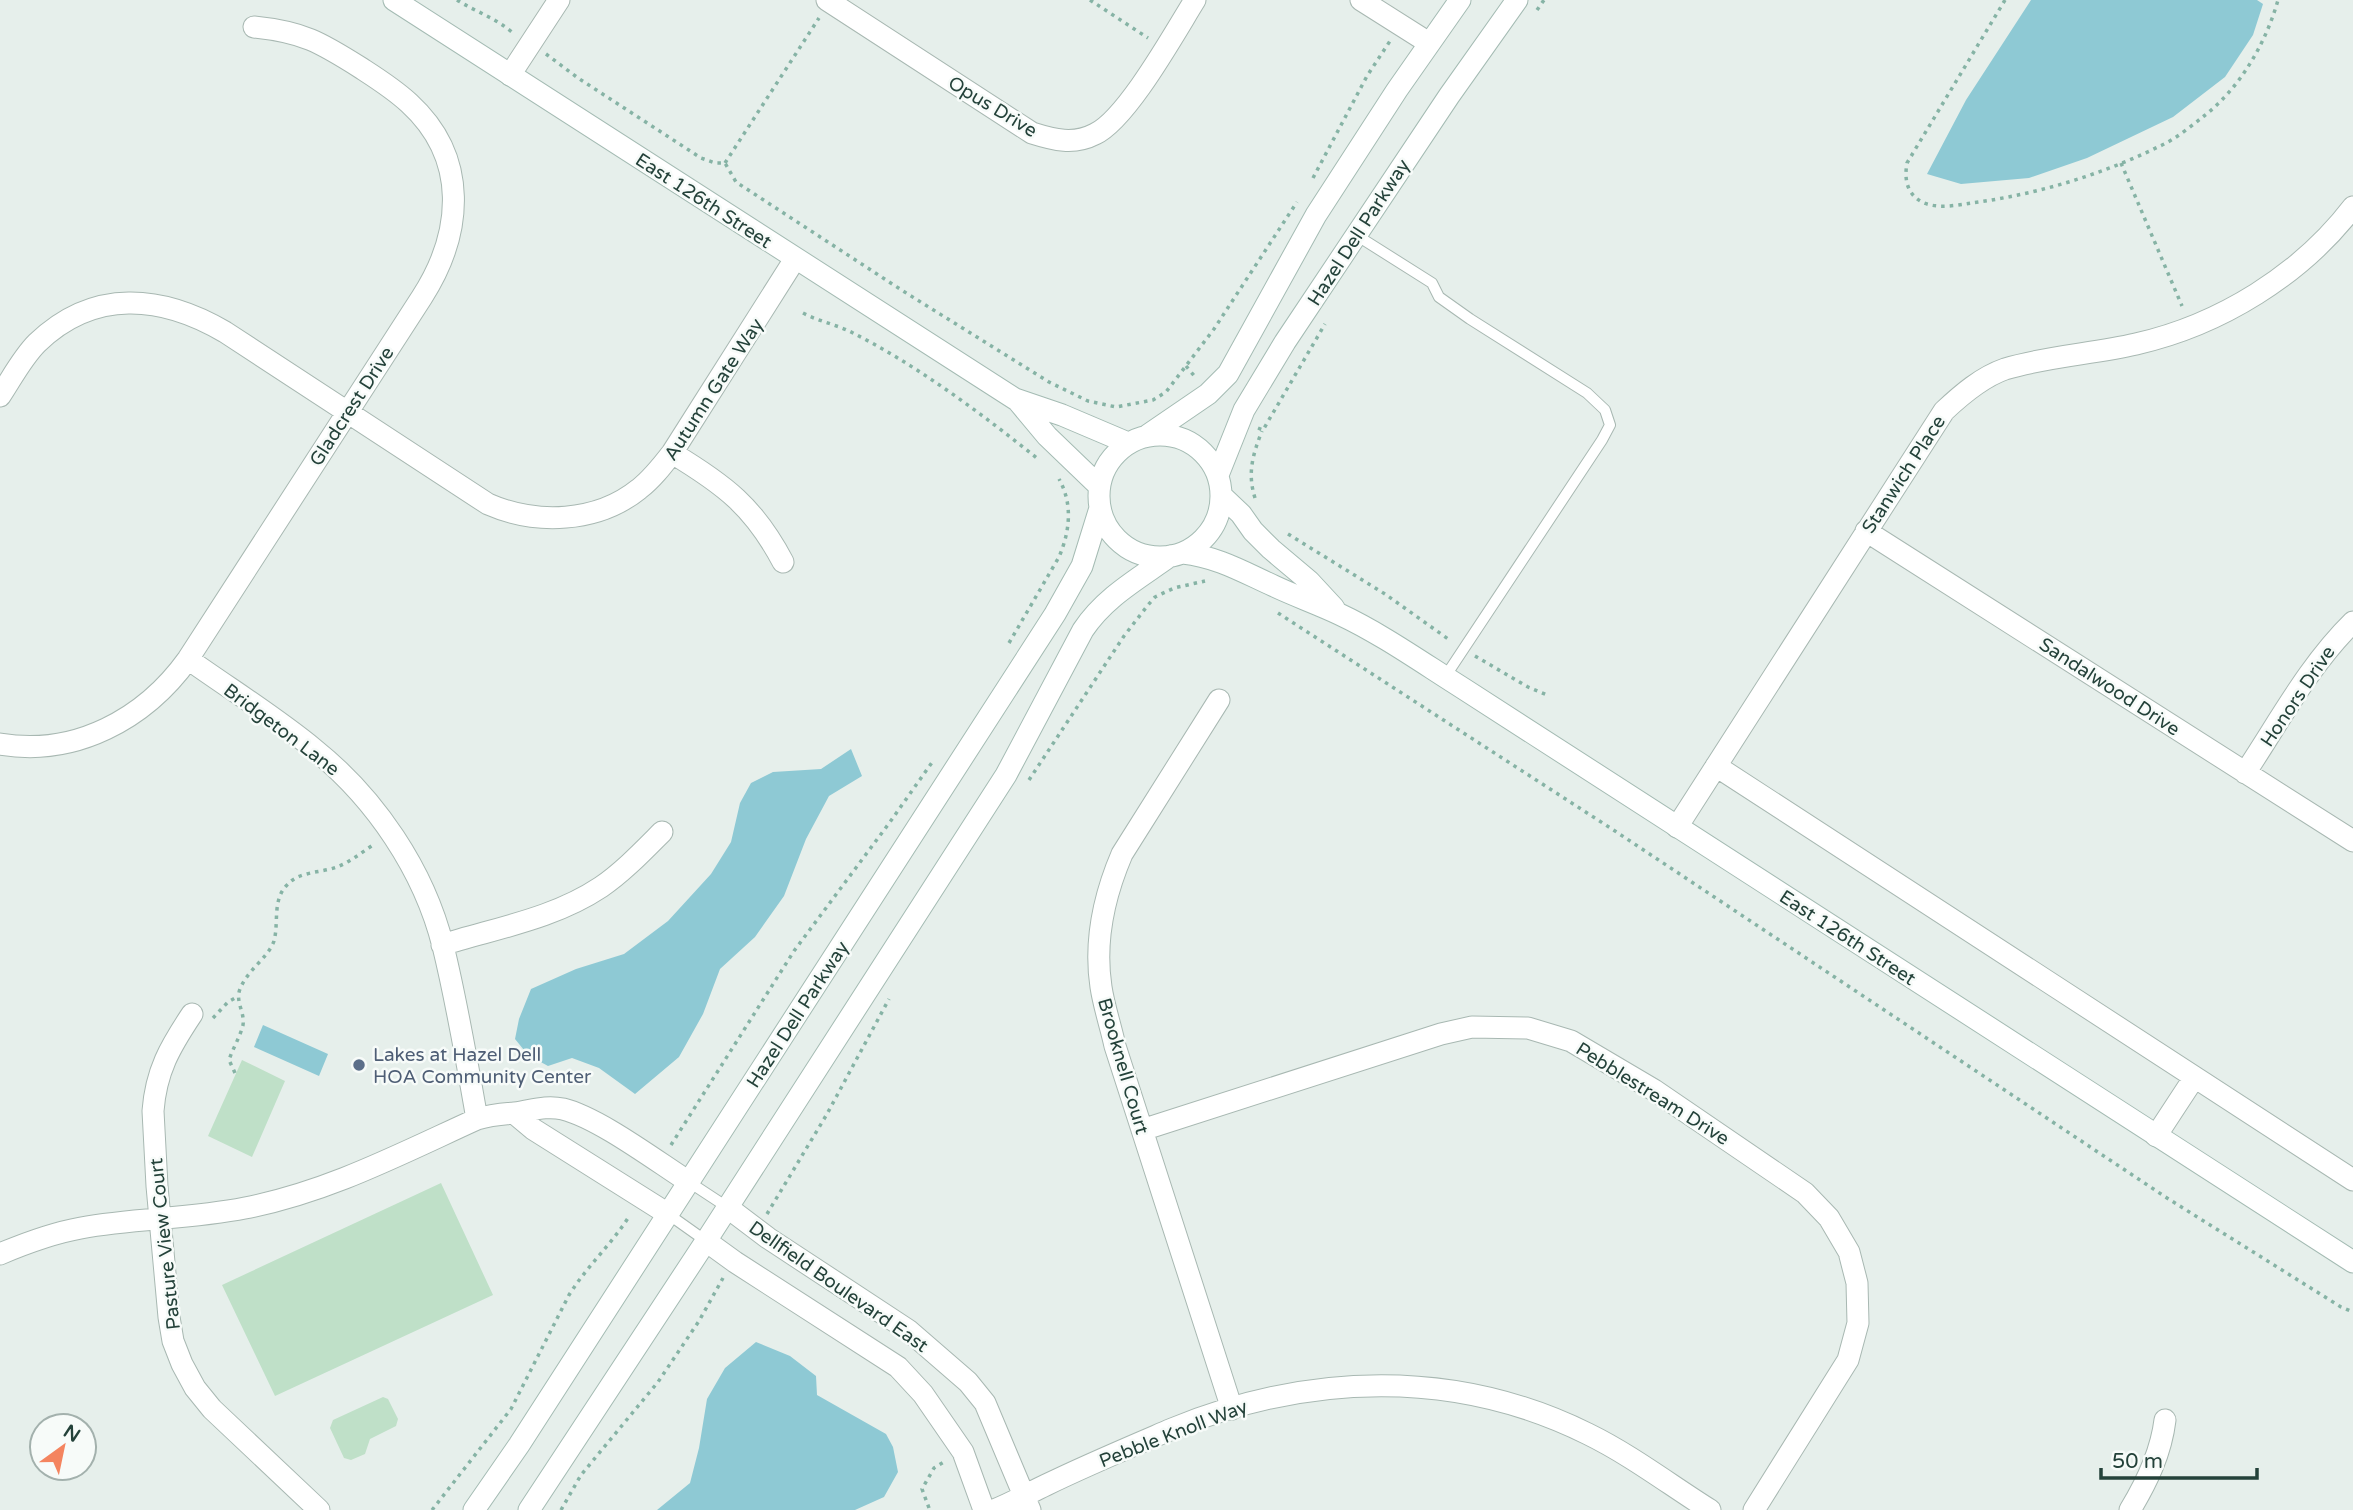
<svg xmlns="http://www.w3.org/2000/svg" width="2353" height="1510" font-family="'Varela Round',sans-serif">
	<style>
		.green { fill: #bfe0c8 }
		.water { fill: #8ec9d4 }
		.lines { fill: none; stroke-linecap: round; stroke-linejoin: round }
		.lane-casing { stroke: #a8b8b2; stroke-width: 12 }
		.street-casing { stroke: #a8b8b2; stroke-width: 23 }
		.secondary-casing { stroke: #a4bbb3; stroke-width: 23 }
		.path { stroke: #86b3a5; stroke-width: 3.5; stroke-dasharray: 3.5 5; stroke-linecap: butt }
		.lane { stroke: #fff; stroke-width: 10 }
		.street { stroke: #fff; stroke-width: 21 }
		.secondary { stroke: #fff; stroke-width: 21 }
		.service-dot { fill: #5c6f8a; stroke: #f7fbf9; stroke-width: 2.5 }
		.labels { text-anchor: middle; stroke-width: 5; stroke-linejoin: round; paint-order: stroke }
		.street-label { font-size: 19px; fill: #24423a; stroke: #f7fbf9 }
		.service-label { font-size: 19px; fill: #4e5e75; stroke: #f7fbf9; text-anchor: start }
	</style>
	<rect width="100%" height="100%" fill="#e6efeb"/>
	<!-- green -->
	<path class="green" d="M242 1060 285 1081 252 1157 208 1136Z
		M441 1183 493 1295 275 1396 222 1285Z
		M383 1397 388 1399 398 1419 396 1426 370 1439 365 1454 351 1460 344 1458 330 1428 333 1420Z"/>
	<!-- water -->
	<path class="water" d="M2031 0H2257L2263 4 2253 35 2225 77 2173 117 2087 158 2029 178 1961 184 1927 174 1966 100Z
		M851 749 862 776 829 796 806 839 784 896 755 937 720 969 703 1014 679 1057 635 1094 599 1068 572 1058 548 1066 528 1055 515 1039 519 1019 531 989 576 969 624 954 668 921 711 874 731 842 740 803 751 783 773 772 821 769Z
		M263 1025 328 1054 319 1076 254 1047Z
		M756 1342 790 1356 816 1376 817 1395 886 1434 893 1447 898 1472 884 1497 855 1510H657L690 1483 699 1448 707 1399 725 1368Z"/>
	<g class="lines">
		<defs>
			<path id="lane" d="M1356 235 1432 283 1439 297 1470 319 1587 393 1605 410 1610 425 1602 440 1445 677
				M689 1182 727 1207
				M668 1214 706 1241"/>
			<path id="street" d="M827 0 1032 133C1054 140 1074 145 1095 134 1127 119 1175 32 1195 0
				M1361 0 1429 43
				M510 75 559 0
				M0 396C12 378 22 358 37 343 94 288 162 295 225 332L488 504C536 525 597 523 639 489 652 479 662 466 672 453L795 259
				M672 453C725 485 754 507 783 562
				M1866 531 2353 841
				M188 659C230 689 274 716 314 749 375 798 424 870 443 946 457 1003 467 1062 477 1119
				M1219 700 1122 854C1104 896 1094 941 1101 987 1104 1007 1111 1027 1115 1046L1232 1409
				M0 744C75 757 145 719 188 659L422 297C463 233 469 158 409 103 394 89 378 79 361 68 320 42 303 32 254 27
				M1716 766 2353 1180
				M2245 773C2279 722 2309 665 2353 622
				M1677 827 1944 411C1962 394 1982 377 2005 369 2048 356 2093 354 2136 344 2220 325 2301 275 2353 207
				M442 945C496 928 553 919 601 887 623 872 643 851 662 832
				M192 1014C170 1047 156 1071 153 1111L157 1186 169 1317 173 1341 182 1364 195 1388 212 1409 319 1510
				M514 1113 533 1129 668 1214
				M1142 1130 1441 1034 1472 1027 1528 1028 1571 1041 1654 1090 1805 1193 1829 1218 1849 1252 1857 1283 1858 1323 1848 1360 1754 1510
				M2156 1136 2194 1078
				M727 1207 768 1238 908 1330 968 1382 985 1403 1030 1510
				M706 1241 735 1262 898 1367 923 1394 963 1452 984 1510
				M0 1254C26 1243 53 1233 81 1228 135 1218 190 1219 245 1208 328 1192 400 1154 477 1119 490 1115 501 1114 515 1113 531 1111 545 1105 563 1109 599 1118 656 1161 689 1182
				M994 1510C1012 1503 1029 1493 1046 1485 1087 1465 1130 1447 1172 1429 1308 1373 1455 1368 1588 1434 1631 1455 1670 1485 1710 1510
				M2130 1510C2147 1482 2161 1453 2165 1420"/>
			<path id="secondary" d="M394 0 1015 399 1062 415 1128 443
				M1017 400 1047 436 1099 486
				M1099 496a61 61 0 1 1 122 0a61 61 0 1 1-122 0Z
				M1148 435 1208 394 1228 374 1316 215 1397 90 1460 0
				M1218 475 1244 410 1285 342 1449 96 1517 0
				M1222 496 1241 514 1253 531 1271 549 1309 581 1334 608
				M1183 553C1218 557 1243 572 1274 586 1295 596 1318 604 1339 614 1382 634 1424 664 1464 689L2353 1262
				M474 1510 519 1445 1055 614 1082 566 1100 508
				M529 1510 706 1241 1006 775 1083 630C1105 597 1138 579 1170 556"/>
		</defs>
		<!-- lane casing -->
		<use href="#lane" class="lane-casing"/>
		<!-- street casing -->
		<use href="#street" class="street-casing"/>
		<!-- secondary casing -->
		<use href="#secondary" class="secondary-casing"/>
		<!-- path -->
		<path class="path" d="M457 0C476 12 496 18 513 33
			M1090 0 1148 38
			M2005 0 1907 163C1904 180 1907 195 1924 203 1939 209 1957 205 1972 203 2038 194 2101 175 2160 146 2176 139 2191 126 2204 116 2240 88 2266 43 2278 0
			M1537 10 1544 0
			M546 54 578 78 701 158 715 163H725L736 182 903 291 1049 382 1088 401 1116 407 1153 400 1166 392 1214 329 1297 202
			M725 163 819 18
			M2121 163 2182 306
			M1313 178 1367 76 1390 41
			M803 313C818 321 834 324 849 331 914 363 982 414 1038 459
			M1186 366 1196 378
			M1258 428 1263 430 1325 324
			M1255 498C1247 473 1253 454 1262 431
			M1288 534 1385 594 1451 641
			M1278 613 1615 831 2167 1198 2341 1307 2353 1312
			M1009 643 1059 557C1070 531 1073 504 1059 479
			M1475 656 1528 687 1547 695
			M1029 780 1124 636 1148 605 1155 597 1174 588 1205 581
			M213 1018 228 1002 237 997
			M235 1073 229 1060C233 1048 240 1037 243 1025 245 1012 235 1002 240 989 248 969 268 958 274 941 279 923 272 900 287 885 299 871 321 873 337 867 350 862 361 853 373 845
			M671 1145 794 951 890 822 933 761
			M767 1214 827 1114 889 999
			M929 1508 922 1489 934 1468 944 1462
			M432 1510 511 1409 569 1295C587 1266 612 1244 630 1215
			M561 1510 581 1475 658 1382 699 1321 723 1278"/>
		<!-- lane -->
		<use href="#lane" class="lane"/>
		<!-- street -->
		<use href="#street" class="street"/>
		<!-- secondary -->
		<use href="#secondary" class="secondary"/>
	</g>
	<!-- markers -->
	<circle class="service-dot" cx="359" cy="1065" r="7"/>
	<g class="labels">
		<!-- street labels -->
		<g class="street-label">
			<text transform="translate(993 106) rotate(31)" y="7">Opus Drive</text>
			<text transform="translate(704 200) rotate(33)" y="7">East 126th Street</text>
			<text transform="translate(1358 232) rotate(-57)" y="7">Hazel Dell Parkway</text>
			<text transform="translate(713 389) rotate(-57)" y="7">Autumn Gate Way</text>
			<text transform="translate(351 406) rotate(-57)" y="7">Gladcrest Drive</text>
			<text transform="translate(1903 474) rotate(-57)" y="7">Stanwich Place</text>
			<text transform="translate(2110 686) rotate(33)" y="7">Sandalwood Drive</text>
			<text transform="translate(2297 696) rotate(-56)" y="7">Honors Drive</text>
			<text transform="translate(282 729) rotate(37)" y="7">Bridgeton Lane</text>
			<text transform="translate(1848 937) rotate(33)" y="7">East 126th Street</text>
			<text transform="translate(797 1014) rotate(-57)" y="7">Hazel Dell Parkway</text>
			<text transform="translate(1124 1066) rotate(74)" y="7">Brooknell Court</text>
			<text transform="translate(1653 1093) rotate(32)" y="7">Pebblestream Drive</text>
			<text transform="translate(164 1244) rotate(-96)" y="7">Pasture View Court</text>
			<text transform="translate(839 1286) rotate(35)" y="7">Dellfield Boulevard East</text>
			<text transform="translate(1173 1433) rotate(-21)" y="7">Pebble Knoll Way</text>
		</g>
		<!-- service labels -->
		<g class="service-label">
			<text x="373" y="1061">Lakes at Hazel Dell<tspan x="373" dy="22">HOA Community Center</tspan></text>
		</g>
	</g>
	<!-- north arrow -->
	<g transform="translate(63 1447) rotate(33)"><circle r="33" fill="#f7fbf9" stroke="#a3b1ad" stroke-width="2"/>
	<path d="M0-5L12 26L0 18L-12 26Z" fill="#f4845f"/>
	<text y="-10" font-size="19" font-weight="bold" text-anchor="middle" fill="#24423a">N</text>
	</g>
	<!-- scale -->
	<path d="M2101 1468v10h156v-10" fill="none" stroke="#24423a" stroke-width="3.5"/>
	<text x="2112" y="1468" font-size="21" fill="#24423a" stroke="#f7fbf9" stroke-width="5" paint-order="stroke">50 m</text>
</svg>
